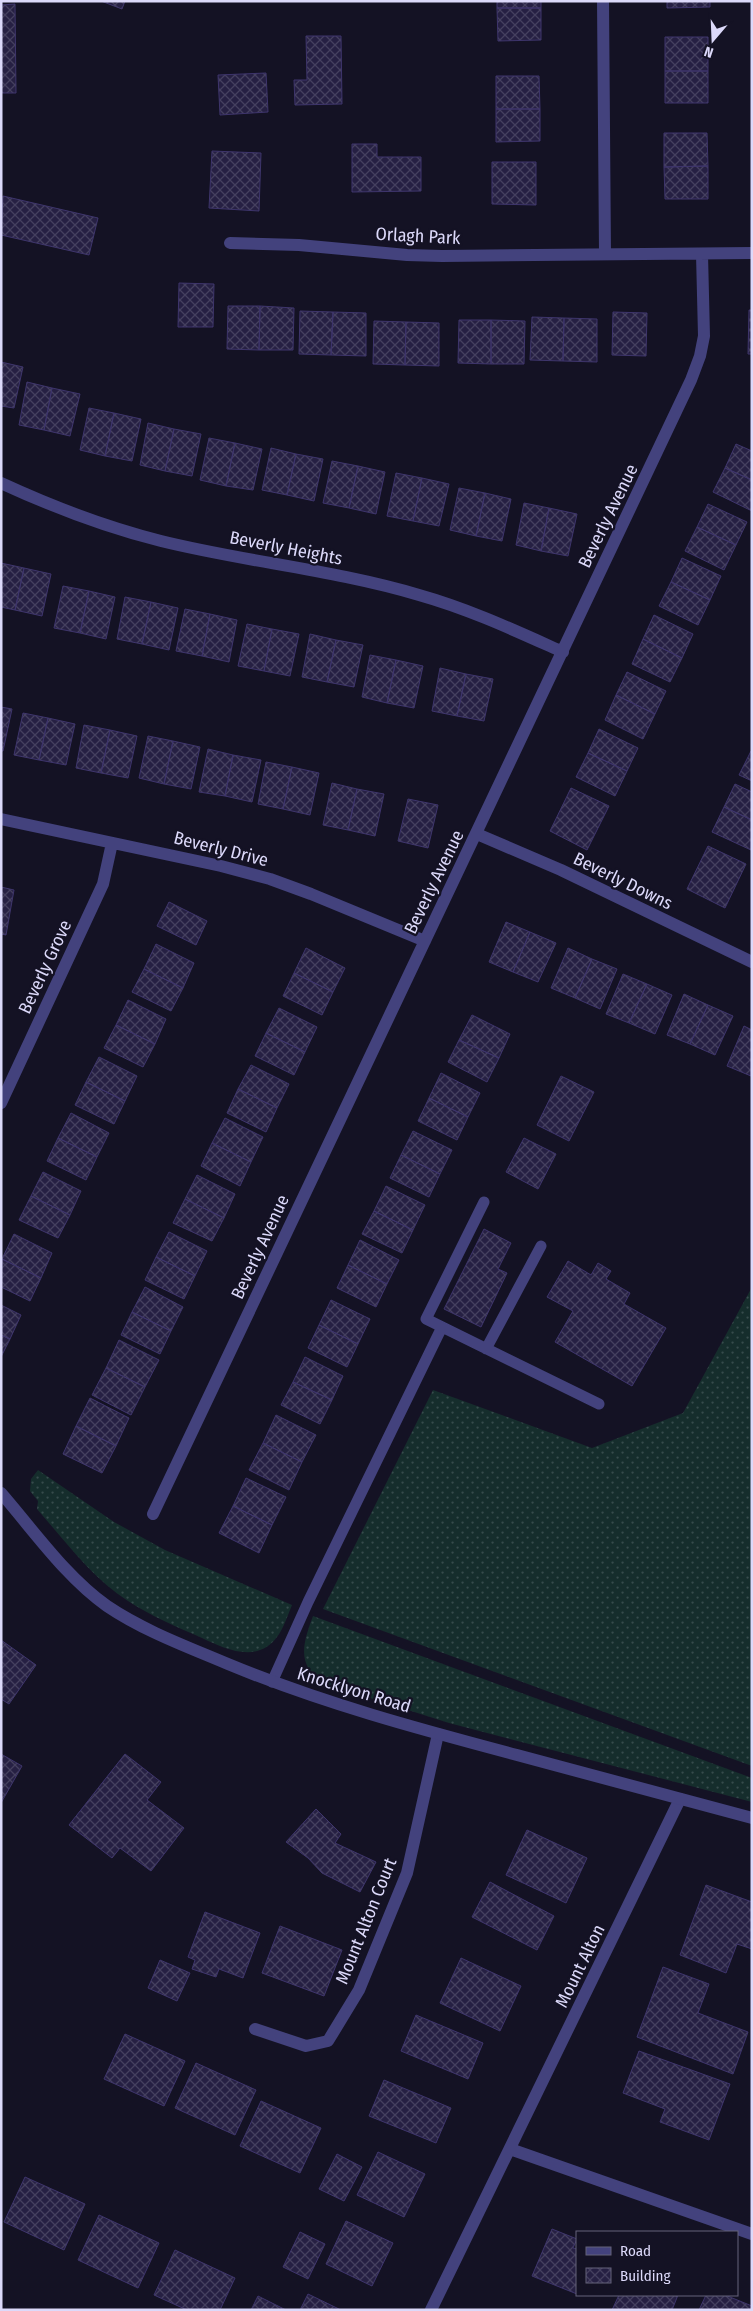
<svg xmlns="http://www.w3.org/2000/svg" width="753" height="2311" font-family="'Fira Sans Condensed',sans-serif">
	<style>
		.grass { fill: url(#grass-dots) }
		.building { fill: url(#building-cross-hatch); stroke: #3e356c }
		.lines { fill: none; stroke-linecap: round; stroke-linejoin: round }
		.service { stroke: #43427d; stroke-width: 11 }
		.minor { stroke: #43427d; stroke-width: 12 }
		.tertiary { stroke: #43427d; stroke-width: 12 }
		.labels { text-anchor: middle; stroke-width: 4.5; stroke-linejoin: round; paint-order: stroke }
		.street-label { font-size: 18px; fill: #dcd9fa; stroke: #141224 }
	</style>
	<defs>
		<pattern id="grass-dots" width="8" height="8" patternUnits="userSpaceOnUse" patternTransform="scale(1.25)"><rect width="8" height="8" fill="#152d2c"/><path d="M2 2h.1M6 6h.1" fill="none" stroke="#364b4c" stroke-width="1.8" stroke-linecap="round"/></pattern>
		<pattern id="building-cross-hatch" width="8" height="8" patternUnits="userSpaceOnUse" patternTransform="scale(1.25)"><rect width="8" height="8" fill="#262043"/><path d="M0 0l8 8M0 8l8-8" fill="none" stroke="#45405f"/></pattern>
	</defs>
	<rect width="100%" height="100%" fill="#141224"/>
	<!-- grass -->
	<path class="grass" d="M752 1287V1766L323 1609 433 1390 592 1448 683 1413Z
		M38 1470 114 1522 165 1550 292 1605C285 1622 279 1644 260 1650 242 1657 219 1646 202 1638 177 1627 151 1616 128 1601 92 1578 65 1541 37 1509L38 1501 30 1491 31 1479Z
		M313 1616 752 1778V1802L449 1723 326 1684C295 1667 303 1643 313 1616Z"/>
	<!-- building -->
	<path class="building" d="M101 1H125L122 9Z
		M497 1H541V8H497Z
		M667 1H710V7L667 8Z
		M15 4 16 93H1V5Z
		M497 8H541V40L498 41Z
		M306 36H341L342 104 295 105 294 80H307Z
		M665 37H708V71H665Z
		M665 71H708V103H665Z
		M266 73 268 112 220 115 218 75Z
		M496 76H539L540 109H496Z
		M496 109H540V141L496 142Z
		M664 133H707L708 166 664 167Z
		M352 144H377V157H421V191L352 192Z
		M212 151 261 153 259 211 209 208Z
		M492 162H536V205L492 204Z
		M708 166V199H665L664 167Z
		M3 196 98 218 89 255 1 235Z
		M179 283 214 284 213 327H178Z
		M228 306H260L259 350 227 349Z
		M260 306 294 308 293 350H259Z
		M749 310H752V354H748Z
		M300 311 333 312 331 355 299 354Z
		M333 312 366 313V356L331 355Z
		M613 312 647 313 646 356 612 355Z
		M532 317 564 318 563 361 530 360Z
		M564 318 597 319V362L563 361Z
		M459 320H491V364L458 363Z
		M491 320 525 321 524 364H491Z
		M374 321 406 322 405 365 373 364Z
		M406 322 439 323V366L405 365Z
		M1 362 23 367 14 408 1 406Z
		M27 382 52 388 44 430 19 425Z
		M52 388 80 394 70 436 44 430Z
		M89 408 114 413 105 456 80 450Z
		M114 413 141 419 132 461 105 456Z
		M148 423 174 429 165 471 140 465Z
		M174 429 201 434 192 476 165 471Z
		M209 438 235 443 226 486 200 480Z
		M235 443 262 449 253 490 226 486Z
		M736 444 752 451V480L725 468Z
		M271 448 296 454 287 495 262 490Z
		M296 454 323 459 314 501 287 495Z
		M332 461 358 466 349 508 323 503Z
		M358 466 385 472 376 514 349 508Z
		M725 468 752 480V511L713 492Z
		M396 473 422 478 413 521 387 516Z
		M422 478 449 484 439 526 413 521Z
		M459 488 485 493 476 536 450 530Z
		M485 493 511 499 502 541 476 536Z
		M524 503 549 508 541 551 516 545Z
		M708 504 747 522 736 545 697 527Z
		M549 508 577 514 568 556 541 551Z
		M697 527 736 545 724 570 685 551Z
		M682 558 721 576 710 600 671 582Z
		M1 563 24 568 15 610 1 607Z
		M24 568 51 574 42 616 15 610Z
		M671 582 710 600 698 625 659 606Z
		M63 586 89 591 80 633 54 628Z
		M89 591 115 597 106 639 80 633Z
		M125 597 151 602 142 644 117 639Z
		M151 602 178 608 169 650 142 644Z
		M185 609 210 614 202 656 176 651Z
		M210 614 237 620 229 662 202 656Z
		M654 615 693 634 682 658 643 639Z
		M247 624 272 629 264 671 238 666Z
		M272 629 299 634 290 676 264 671Z
		M310 634 336 640 327 682 302 677Z
		M643 639 682 658 670 682 632 664Z
		M336 640 363 645 354 687 327 682Z
		M370 655 396 660 387 703 362 697Z
		M396 660 423 666 414 708 387 703Z
		M440 668 466 674 457 716 432 711Z
		M627 672 666 691 655 714 616 695Z
		M466 674 493 679 484 721 457 716Z
		M616 695 655 714 643 739 605 720Z
		M1 707 12 709 3 751H1Z
		M23 713 48 718 39 760 14 755Z
		M48 718 75 724 66 765 39 760Z
		M84 725 110 730 101 773 76 768Z
		M599 729 638 748 627 771 588 753Z
		M110 730 137 736 128 778 101 773Z
		M148 736 173 741 164 784 139 778Z
		M173 741 200 747 191 789 164 784Z
		M208 749 233 755 225 796 199 792Z
		M751 751H752V781L739 775Z
		M588 753 627 771 615 796 576 777Z
		M233 755 261 760 252 802 225 796Z
		M266 762 292 767 283 809 258 804Z
		M292 767 319 773 310 815 283 809Z
		M332 783 357 789 348 830 323 825Z
		M735 784 752 792V820L724 807Z
		M571 788 609 806 587 850 550 831Z
		M357 789 384 794 375 836 348 830Z
		M408 799 438 805 428 848 398 841Z
		M724 807 752 820 751 850 712 832Z
		M708 846 746 864 725 908 687 889Z
		M1 887 14 890 6 935 1 934Z
		M169 902 207 921 196 945 157 926Z
		M506 922 530 932 513 972 489 962Z
		M530 932 556 943 538 982 513 972Z
		M156 944 194 963 183 988 144 969Z
		M306 948 345 968 333 992 294 973Z
		M568 948 592 959 575 998 551 988Z
		M592 959 617 969 600 1009 575 998Z
		M144 969 183 988 171 1011 132 992Z
		M294 973 333 992 322 1015 283 996Z
		M623 974 647 984 629 1023 606 1014Z
		M647 984 672 995 655 1034 629 1023Z
		M684 994 708 1005 690 1044 667 1035Z
		M128 1000 166 1019 155 1044 116 1025Z
		M708 1005 733 1016 715 1055 690 1044Z
		M279 1008 317 1027 305 1052 266 1033Z
		M472 1015 510 1034 499 1058 459 1040Z
		M116 1025 155 1044 143 1067 104 1048Z
		M744 1026 752 1030 751 1076 727 1066Z
		M266 1033 305 1052 294 1075 255 1056Z
		M459 1040 499 1058 487 1082 448 1062Z
		M99 1057 137 1076 125 1101 86 1082Z
		M251 1065 289 1084 277 1108 238 1089Z
		M441 1073 480 1093 468 1117 429 1098Z
		M561 1076 594 1092 569 1141 537 1125Z
		M86 1082 125 1101 114 1124 75 1105Z
		M238 1089 277 1108 266 1132 227 1113Z
		M429 1098 468 1117 457 1140 418 1121Z
		M71 1113 109 1133 97 1157 58 1138Z
		M225 1118 263 1137 251 1162 212 1143Z
		M413 1131 452 1150 440 1174 401 1155Z
		M58 1138 97 1157 86 1180 47 1161Z
		M524 1138 556 1154 538 1189 506 1172Z
		M212 1143 251 1162 240 1186 201 1166Z
		M401 1155 440 1174 429 1197 390 1178Z
		M43 1172 81 1191 70 1215 31 1196Z
		M197 1175 235 1194 224 1218 185 1199Z
		M386 1186 425 1205 413 1230 374 1211Z
		M31 1196 70 1215 58 1238 19 1220Z
		M185 1199 224 1218 212 1241 173 1223Z
		M374 1211 413 1230 402 1253 362 1234Z
		M484 1229 511 1243 498 1269 507 1273 481 1327 444 1309Z
		M169 1232 207 1251 195 1276 156 1257Z
		M14 1234 52 1253 41 1278 2 1259Z
		M360 1240 399 1260 387 1284 348 1265Z
		M156 1257 195 1276 184 1299 145 1280Z
		M2 1259 41 1278 30 1301 1 1287Z
		M568 1261 591 1275 598 1263 611 1271 606 1279 630 1293 624 1304 666 1328 632 1386 555 1342 573 1311 547 1297Z
		M348 1265 387 1284 376 1307 337 1288Z
		M145 1287 183 1307 171 1331 132 1312Z
		M331 1300 370 1319 358 1344 319 1325Z
		M1 1305 21 1315 10 1339 1 1335Z
		M132 1312 171 1331 160 1354 121 1335Z
		M319 1325 358 1344 347 1367 308 1348Z
		M1 1335 10 1339 1 1357Z
		M119 1340 159 1360 145 1387 106 1368Z
		M305 1357 343 1376 332 1400 293 1382Z
		M106 1368 145 1387 131 1415 92 1395Z
		M293 1382 332 1400 320 1424 281 1405Z
		M90 1398 129 1418 116 1446 76 1426Z
		M276 1415 316 1435 302 1462 263 1443Z
		M76 1426 116 1446 102 1473 63 1454Z
		M263 1443 302 1462 289 1490 249 1470Z
		M246 1478 286 1497 272 1525 233 1506Z
		M233 1506 272 1525 259 1553 219 1533Z
		M1 1640 36 1665 9 1704 1 1699Z
		M1 1754 22 1766 1 1803Z
		M125 1754 161 1782 147 1800 184 1828 151 1871 120 1848 112 1858 69 1825Z
		M316 1809 341 1834 335 1843 376 1862 360 1892 322 1873 308 1858 286 1842Z
		M527 1830 587 1858 566 1903 506 1875Z
		M490 1882 554 1916 537 1950 472 1917Z
		M706 1885 752 1902V1949L737 1944 726 1973 680 1955Z
		M205 1912 260 1933 243 1978 219 1969 216 1977 192 1969 195 1960 188 1957Z
		M280 1926 342 1950 324 1996 262 1973Z
		M461 1958 521 1986 500 2031 440 2003Z
		M160 1960 190 1973 177 2001 148 1988Z
		M663 1967 709 1984 698 2013 748 2032 733 2074 637 2037Z
		M416 2015 483 2043 468 2079 401 2051Z
		M125 2034 185 2061 164 2106 104 2079Z
		M639 2051 730 2084 709 2140 660 2122 665 2109 623 2093Z
		M196 2063 256 2090 235 2135 175 2108Z
		M384 2080 451 2108 436 2143 369 2116Z
		M261 2101 321 2128 300 2173 240 2146Z
		M378 2152 425 2174 404 2217 357 2195Z
		M337 2154 362 2167 344 2201 319 2189Z
		M25 2177 85 2204 64 2250 4 2222Z
		M99 2215 159 2243 138 2288 78 2260Z
		M346 2221 393 2243 372 2286 326 2264Z
		M552 2229 577 2239 573 2248 577 2249V2294L532 2276Z
		M300 2232 325 2244 308 2279 283 2267Z
		M175 2250 235 2278 220 2310H187L154 2295Z
		M308 2294 341 2310H300Z
		M619 2295H678L672 2310H612Z
		M706 2295H725L752 2306V2310H699Z
		M258 2296 286 2310H251Z"/>
	<g class="lines">
		<!-- service -->
		<path class="service" d="M484 1202 426 1319 599 1404
			M486 1349 541 1246
			M272 1682 308 1602 442 1327"/>
		<!-- minor -->
		<path class="minor" d="M603 1 605 254
			M230 243 299 245 407 255 442 256 752 253
			M1 483C53 507 105 527 161 541 246 562 335 570 419 595 469 609 516 631 563 652
			M1 819 221 866 270 879 311 894 425 941
			M477 834 561 870 752 962
			M1 1103 103 884 112 843
			M153 1514 691 380 700 356 704 336 702 254
			M255 2029 306 2046 328 2041 359 1990 407 1873 438 1734
			M510 2149 752 2234
			M431 2310 680 1799"/>
		<!-- tertiary -->
		<path class="tertiary" d="M1 1493C34 1531 66 1577 107 1606 144 1631 188 1647 228 1664 322 1703 419 1729 517 1755 595 1776 673 1797 752 1818"/>
	</g>
	<g class="labels">
		<!-- street labels -->
		<g class="street-label">
			<text transform="translate(418 236) rotate(3)" y="6">Orlagh Park</text>
			<text transform="translate(608 516) rotate(-64)" y="6">Beverly Avenue</text>
			<text transform="translate(286 548) rotate(11)" y="6">Beverly Heights</text>
			<text transform="translate(221 849) rotate(14)" y="6">Beverly Drive</text>
			<text transform="translate(623 881) rotate(26)" y="6">Beverly Downs</text>
			<text transform="translate(434 882) rotate(-64)" y="6">Beverly Avenue</text>
			<text transform="translate(45 967) rotate(-65)" y="6">Beverly Grove</text>
			<text transform="translate(260 1247) rotate(-65)" y="6">Beverly Avenue</text>
			<text transform="translate(354 1690) rotate(17)" y="6">Knocklyon Road</text>
			<text transform="translate(366 1921) rotate(-68)" y="6">Mount Alton Court</text>
			<text transform="translate(580 1966) rotate(-64)" y="6">Mount Alton</text>
		</g>
	</g>
	<!-- border -->
	<rect width="753" height="2311" fill="none" stroke="#dcd9fa" stroke-width="5"/>
	<!-- legend -->
	<rect x="576" y="2231" width="162" height="65" fill="#141224" stroke="#64627a"/>
	<rect x="586" y="2247" width="25" height="8" fill="#43427d" stroke="#64627a"/>
	<text x="620" y="2256" font-size="15" fill="#dcd9fa">Road</text>
	<rect x="586" y="2268" width="25" height="15" fill="url(#building-cross-hatch)" stroke="#64627a"/>
	<text x="620" y="2281" font-size="15" fill="#dcd9fa">Building</text>
	<!-- north arrow -->
	<g transform="translate(713 40) rotate(199)" stroke="#141224" stroke-width="4" paint-order="stroke">
	<path d="M0-4L9 19L0 12L-9 19Z" fill="#dcd9fa"/>
	<text y="-8" font-size="14" font-weight="bold" text-anchor="middle" fill="#dcd9fa">N</text>
	</g>
</svg>
